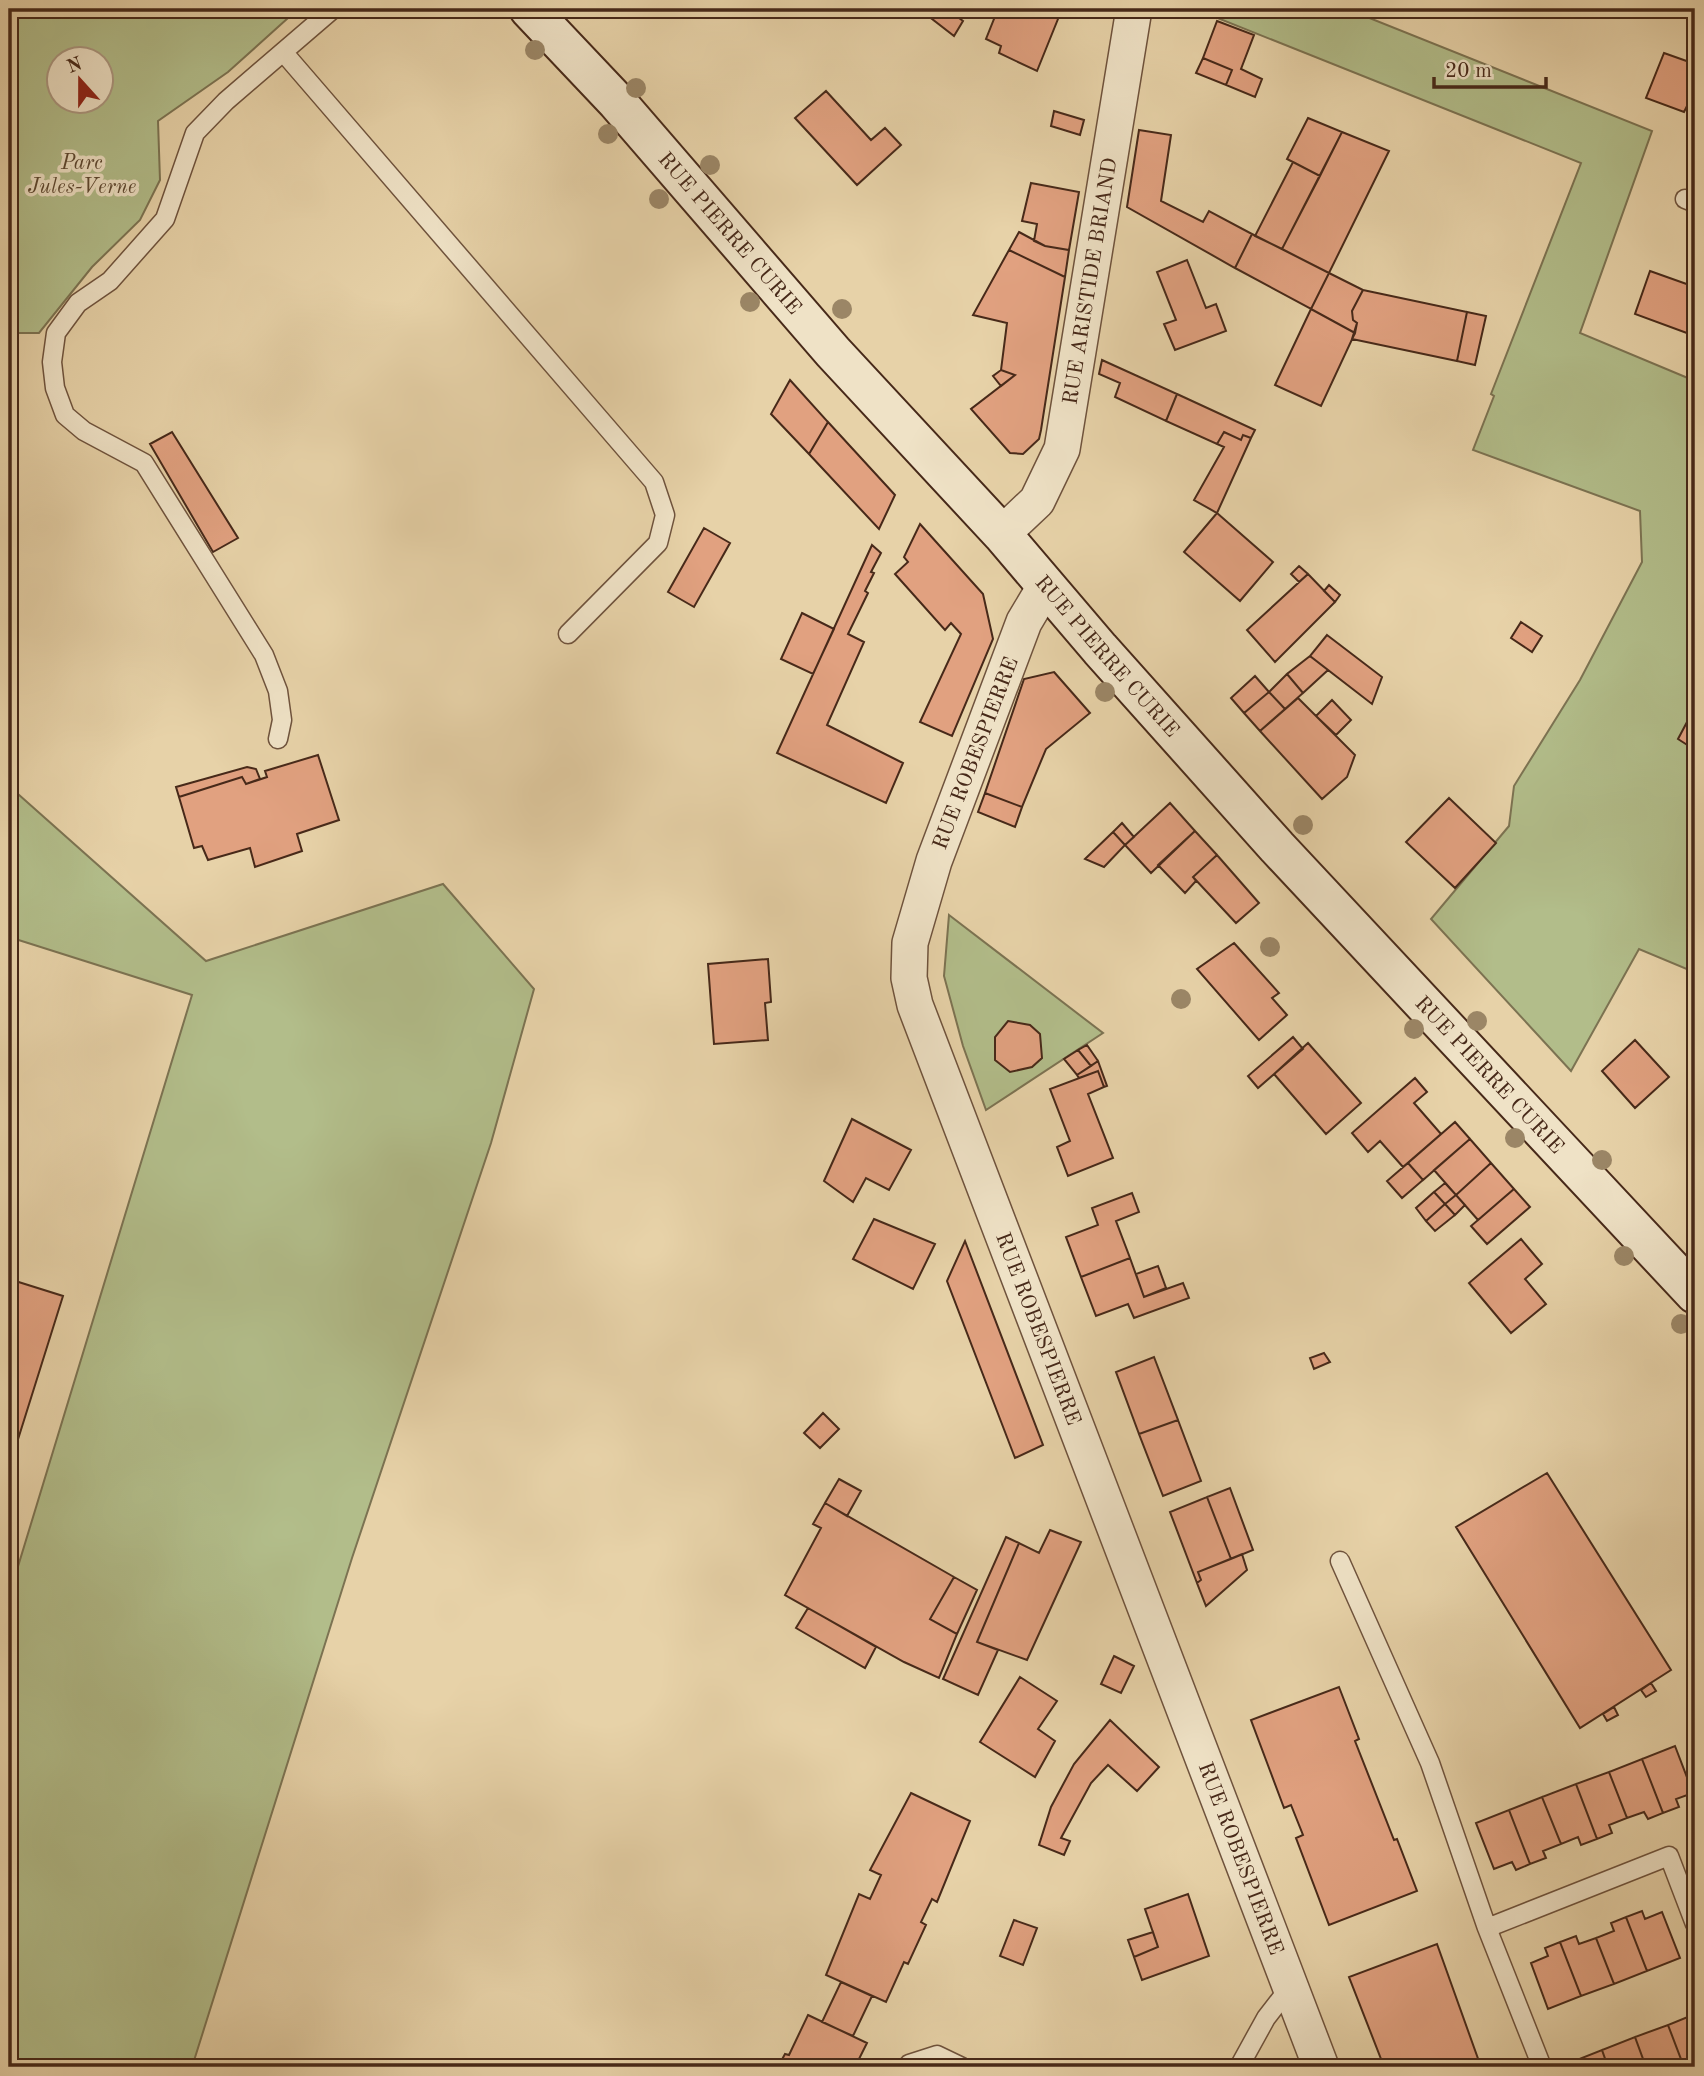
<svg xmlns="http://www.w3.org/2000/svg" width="1704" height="2076" font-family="'Old Standard TT',serif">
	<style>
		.green { fill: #b2bd8a; stroke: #7c7352; stroke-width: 2; fill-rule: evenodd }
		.building { fill: #e1a180; stroke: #472919; stroke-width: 2 }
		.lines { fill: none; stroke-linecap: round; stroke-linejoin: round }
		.service-casing { stroke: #6f533d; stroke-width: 21 }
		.minor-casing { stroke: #6f533d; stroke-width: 38 }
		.secondary-casing { stroke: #472919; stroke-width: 42 }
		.service { stroke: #efe2c6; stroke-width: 18 }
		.minor { stroke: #efe2c6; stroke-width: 35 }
		.secondary { stroke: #efe2c6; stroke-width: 38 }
		.tree { fill: #9b8666 }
		.labels { text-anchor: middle; stroke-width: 7; stroke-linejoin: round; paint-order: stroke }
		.park-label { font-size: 21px; font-style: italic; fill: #5c4730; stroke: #efe2c6 }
		.street-label { font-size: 21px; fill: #472919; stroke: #efe2c6 }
	</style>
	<rect width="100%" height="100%" fill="#e7d2a8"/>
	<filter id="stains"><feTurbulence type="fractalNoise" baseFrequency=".00286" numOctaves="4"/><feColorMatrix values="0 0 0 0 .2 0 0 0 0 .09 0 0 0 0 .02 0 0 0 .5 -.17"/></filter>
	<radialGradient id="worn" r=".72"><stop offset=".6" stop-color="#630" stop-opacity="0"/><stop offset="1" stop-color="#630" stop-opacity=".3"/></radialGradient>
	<!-- green -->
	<path class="green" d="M9 9H298L228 72 158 121 160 180 140 220 92 267 39 333H9ZM60 60H102V102H60Z
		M1195 9H1347L1652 131 1580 333 1695 381V958L1689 970 1639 949 1571 1071 1431 919 1509 826 1514 786 1580 680 1642 562 1640 511 1473 450 1494 396 1491 394 1581 163Z
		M9 786 206 961 443 884 534 989 491 1143 352 1558 192 2067H9V1596L192 995 9 937Z
		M949 915 1103 1033 986 1110 963 1046 944 976Z"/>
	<!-- building -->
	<path class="building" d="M932 9H947L963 21 954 36 927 15Z
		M998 9 1014 14 1017 9H1062L1037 71 999 53 1001 46 986 39Z
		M1217 21 1254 35 1241 69 1262 79 1255 97 1226 85 1232 70 1203 58Z
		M1664 53 1695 64V113V109L1687 106 1684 112 1646 98Z
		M1203 58 1232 70 1226 85 1196 73Z
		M826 91 871 140 885 128 901 145 857 185 795 118Z
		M1054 111 1084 120 1080 135 1051 126Z
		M1308 118 1342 132 1320 176 1287 159Z
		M1139 130 1171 135 1161 201 1203 222 1209 211 1252 234 1235 268 1127 207Z
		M1342 132 1389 151 1329 273 1282 249Z
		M1293 162 1320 176 1282 249 1255 236Z
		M1031 183 1079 192 1069 250 1045 246 1034 241 1037 224 1022 221Z
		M1019 232 1045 246 1069 250 1065 277 1009 250Z
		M1252 234 1329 273 1311 309 1235 268Z
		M1009 250 1065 277 1041 430 1039 439 1023 454 1010 453 971 409 1015 375 1001 370 1007 323 973 315Z
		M1187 260 1206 308 1216 304 1226 331 1175 350 1164 324 1176 320 1157 272Z
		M1650 271 1695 287V336L1635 314Z
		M1329 273 1363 290 1352 311 1353 320 1357 323 1355 333 1311 309Z
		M1363 290 1467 312 1457 361 1352 339 1357 323 1353 320 1352 311Z
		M1311 309 1355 333 1321 406 1275 385Z
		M1467 312 1486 316 1475 365 1457 361Z
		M1102 360 1177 394 1166 421 1115 397 1120 383 1099 374Z
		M1001 370 1015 375 1001 386 993 376Z
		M790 380 828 422 809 454 771 414Z
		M1177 394 1255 430 1251 438 1243 435 1241 440 1224 432 1217 444 1166 421Z
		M828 422 895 495 879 529 809 454Z
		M172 432 238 538 213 552 150 444Z
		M1224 432 1241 440 1243 435 1251 438 1217 513 1194 500 1224 447 1217 444Z
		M1217 513 1273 562 1240 601 1184 552Z
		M920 524 983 594 993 639 952 736 920 722 961 634 951 623 945 630 895 574 908 562 904 557Z
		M704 528 730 543 694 607 668 592Z
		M872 545 881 553 871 572 874 573 865 591 868 593 848 634 864 642 827 725 903 763 886 803 777 753Z
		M1299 566 1308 574 1299 582 1291 574Z
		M1308 574 1335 602 1275 662 1247 630Z
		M1329 585 1340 595 1335 602 1324 591Z
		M802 613 834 629 813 674 781 659Z
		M1521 622 1542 636 1532 652 1511 638Z
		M1327 635 1382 677 1372 704 1310 656Z
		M1310 656 1328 670 1303 693 1287 674Z
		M1054 672 1090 713 1046 749 1022 807 985 793 1024 679Z
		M1287 674 1303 693 1285 709 1269 692Z
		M1255 676 1269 692 1244 713 1231 698Z
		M1269 692 1285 709 1260 731 1244 713Z
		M1298 698 1355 755 1347 777 1322 799 1260 731Z
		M1332 700 1351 720 1336 735 1316 716Z
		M1695 707V750L1678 739Z
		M318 755 339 820 297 834 302 851 255 867 250 848 208 860 202 846 194 848 179 797 242 777 246 784 267 777 265 771Z
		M247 767 256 769 260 779 246 784 242 777 179 797 176 787Z
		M985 793 1022 807 1015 827 978 812Z
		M1449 798 1496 843 1455 888 1406 842Z
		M1170 803 1195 831 1151 873 1125 845Z
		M1122 823 1134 837 1125 845 1113 832Z
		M1195 831 1217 855 1193 877 1196 881 1185 893 1158 865Z
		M1113 832 1125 845 1104 867 1085 859Z
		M1217 855 1259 903 1236 923 1193 877Z
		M1234 943 1279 993 1272 998 1287 1015 1259 1040 1197 969Z
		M768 959 771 1002 765 1003 768 1040 714 1044 708 964Z
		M1008 1021 1030 1025 1040 1034 1042 1058 1032 1067 1010 1072 995 1060V1037Z
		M1293 1037 1303 1049 1258 1088 1248 1076Z
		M1635 1040 1669 1077 1635 1108 1602 1071Z
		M1308 1043 1361 1103 1326 1134 1274 1074Z
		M1087 1045 1098 1061 1091 1066 1078 1050Z
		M1078 1050 1091 1066 1077 1075 1064 1059Z
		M1098 1061 1107 1086 1104 1087 1098 1071 1079 1078 1077 1075Z
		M1098 1071 1104 1087 1088 1094 1113 1158 1068 1176 1057 1147 1070 1141 1050 1089Z
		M1415 1078 1427 1092 1414 1103 1441 1134 1403 1167 1380 1141 1368 1152 1352 1133Z
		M852 1119 911 1150 889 1190 866 1178 853 1202 824 1181Z
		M1455 1122 1470 1139 1423 1180 1408 1163Z
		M1470 1139 1491 1163 1456 1195 1434 1170Z
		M1408 1163 1423 1180 1402 1198 1387 1181Z
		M1491 1163 1514 1189 1478 1220 1456 1195Z
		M1445 1183 1456 1195 1445 1204 1434 1192Z
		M1514 1189 1530 1207 1487 1244 1471 1226Z
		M1434 1192 1445 1204 1426 1221 1416 1208Z
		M1132 1193 1139 1212 1116 1221 1130 1258 1081 1277 1066 1237 1098 1225 1092 1208Z
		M1456 1195 1465 1205 1455 1215 1445 1204Z
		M1445 1204 1455 1215 1435 1231 1426 1221Z
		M874 1219 935 1244 913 1289 853 1259Z
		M1521 1239 1542 1264 1525 1279 1546 1304 1511 1333 1469 1283Z
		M965 1241 1043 1445 1015 1458 947 1281Z
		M1130 1258 1144 1297 1183 1283 1189 1298 1134 1318 1128 1304 1096 1316 1081 1277Z
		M1158 1266 1166 1288 1144 1297 1136 1274Z
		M9 1279 63 1296 9 1468Z
		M1324 1353 1330 1362 1314 1369 1310 1358Z
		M1154 1357 1178 1420 1139 1434 1116 1372Z
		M823 1413 839 1429 820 1448 804 1433Z
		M1178 1420 1201 1481 1163 1496 1139 1434Z
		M1547 1473 1671 1670 1580 1728 1456 1527Z
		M839 1479 861 1491 847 1516 825 1503Z
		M1230 1488 1253 1550 1231 1559 1207 1497Z
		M1207 1497 1231 1559 1198 1572 1201 1580 1197 1583 1170 1512Z
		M825 1503 954 1577 930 1619 957 1634 939 1678 904 1662 785 1595 821 1528 813 1524Z
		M1050 1530 1081 1542 1027 1660 977 1642 1019 1543 1039 1553Z
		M1006 1537 1019 1543 977 1642 998 1650 978 1695 943 1679Z
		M1242 1554 1247 1570 1206 1606 1197 1583 1201 1580 1198 1572Z
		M954 1577 977 1590 957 1634 930 1619Z
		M808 1608 876 1647 865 1668 796 1628Z
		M1114 1656 1134 1666 1121 1693 1101 1684Z
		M1020 1677 1057 1701 1038 1729 1055 1741 1035 1777 980 1742Z
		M1651 1683 1656 1691 1646 1697 1641 1690Z
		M1339 1687 1359 1739 1355 1741 1394 1840 1397 1839 1417 1891 1329 1925 1296 1838 1303 1835 1291 1805 1284 1808 1251 1720Z
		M1614 1707 1618 1715 1607 1721 1603 1714Z
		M1110 1720 1159 1767 1137 1791 1108 1765 1091 1783 1061 1838 1070 1841 1064 1855 1039 1845 1051 1807 1074 1764Z
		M1675 1746 1693 1793 1676 1799 1679 1807 1663 1813 1642 1759Z
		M1642 1759 1663 1813 1648 1819 1644 1812 1627 1818 1609 1772Z
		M1609 1772 1627 1818 1609 1825 1612 1833 1597 1839 1576 1784Z
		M1576 1784 1597 1839 1581 1845 1578 1837 1561 1844 1542 1797Z
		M911 1793 970 1821 937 1902 932 1899 921 1922 926 1925 908 1964 904 1962 886 2002 826 1975 859 1894 870 1899 881 1875 870 1870Z
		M1542 1797 1561 1844 1543 1851 1546 1858 1530 1864 1509 1810Z
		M1509 1810 1530 1864 1516 1870 1512 1862 1494 1869 1476 1823Z
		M1188 1894 1209 1956 1142 1980 1134 1957 1158 1947 1145 1909Z
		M1642 1911 1645 1919 1662 1912 1680 1958 1647 1971 1626 1917Z
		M1626 1917 1647 1971 1614 1984 1596 1938 1614 1931 1611 1923Z
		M1014 1920 1037 1928 1023 1965 1000 1956Z
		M1153 1932 1158 1947 1134 1957 1128 1940Z
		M1576 1936 1579 1944 1596 1938 1614 1984 1581 1996 1560 1942Z
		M1560 1942 1581 1996 1548 2009 1531 1963 1548 1956 1545 1948Z
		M1437 1944 1481 2067H1393L1391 2062 1383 2064 1349 1977Z
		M841 1982 872 1996 853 2036 822 2022Z
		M1695 2014V2067H1684L1668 2025Z
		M808 2015 867 2043 855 2067H778L785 2054 789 2055Z
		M1668 2025 1684 2067H1646L1635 2037Z
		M1635 2037 1646 2067H1608L1602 2050Z
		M1602 2050 1608 2067H1570L1569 2063Z"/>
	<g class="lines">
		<defs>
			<path id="service" d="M284 53 654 482 665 515 658 543 568 634
				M1685 199 1695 203
				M278 739 282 720 278 691 264 655 144 463 84 431 65 415 55 388 52 362 56 333 78 303 110 281 165 219 195 133 226 101 333 9
				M1340 1561 1430 1763 1487 1928 1542 2067
				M1487 1928 1669 1856 1695 1924
				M907 2067 909 2064 937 2055 962 2067
				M1239 2067 1266 2018 1290 1987"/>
			<g id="minor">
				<path id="s1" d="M1002 534 1037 501 1062 449 1134 9"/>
				<path id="s2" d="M1046 585 1024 622 934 861 910 943 909 978 915 1005 1321 2067"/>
			</g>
			<g id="secondary">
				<path id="s3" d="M529 9 617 102 833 352 1002 534 1100 649 1277 847 1695 1294"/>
			</g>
		</defs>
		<!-- service casing -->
		<use href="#service" class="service-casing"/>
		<!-- minor casing -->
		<use href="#minor" class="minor-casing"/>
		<!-- secondary casing -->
		<use href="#secondary" class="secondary-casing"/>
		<!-- service -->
		<use href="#service" class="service"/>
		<!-- minor -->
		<use href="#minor" class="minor"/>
		<!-- secondary -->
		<use href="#secondary" class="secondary"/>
	</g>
	<!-- trees -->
	<g class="tree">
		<circle cx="535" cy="50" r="10"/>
		<circle cx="636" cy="88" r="10"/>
		<circle cx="608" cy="134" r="10"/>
		<circle cx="710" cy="165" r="10"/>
		<circle cx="659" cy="199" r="10"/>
		<circle cx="750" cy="302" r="10"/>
		<circle cx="842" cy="309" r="10"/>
		<circle cx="1105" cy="692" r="10"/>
		<circle cx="1303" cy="825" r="10"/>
		<circle cx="1270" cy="947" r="10"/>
		<circle cx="1181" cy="999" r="10"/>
		<circle cx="1477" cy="1021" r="10"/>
		<circle cx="1414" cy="1029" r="10"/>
		<circle cx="1515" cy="1138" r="10"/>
		<circle cx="1602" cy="1160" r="10"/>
		<circle cx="1624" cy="1256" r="10"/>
		<circle cx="1681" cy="1324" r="10"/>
	</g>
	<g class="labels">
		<!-- park labels -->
		<g class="park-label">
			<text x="82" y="169">Parc<tspan x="82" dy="24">Jules-Verne</tspan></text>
		</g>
		<!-- street labels -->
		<g class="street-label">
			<text dy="7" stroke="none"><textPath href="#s3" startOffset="301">RUE PIERRE CURIE</textPath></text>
			<text dy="7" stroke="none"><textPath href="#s1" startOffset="276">RUE ARISTIDE BRIAND</textPath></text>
			<text dy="7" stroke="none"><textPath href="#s3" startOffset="868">RUE PIERRE CURIE</textPath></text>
			<text transform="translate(975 753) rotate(-69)" y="7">RUE ROBESPIERRE</text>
			<text dy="7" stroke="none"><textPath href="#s3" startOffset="1435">RUE PIERRE CURIE</textPath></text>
			<text dy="7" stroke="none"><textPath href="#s2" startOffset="793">RUE ROBESPIERRE</textPath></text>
			<text dy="7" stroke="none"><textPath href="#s2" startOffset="1360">RUE ROBESPIERRE</textPath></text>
		</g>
	</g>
	<!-- margin -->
	<rect width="1704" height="2076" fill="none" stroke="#e7d2a8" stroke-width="35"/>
	<rect x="10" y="10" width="1683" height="2055" fill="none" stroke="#472919" stroke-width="3.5"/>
	<rect x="18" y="18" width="1669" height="2041" fill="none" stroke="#472919" stroke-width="2"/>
	<!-- north arrow -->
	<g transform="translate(80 80) rotate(339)"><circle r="33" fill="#efe2c6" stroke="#ac9881" stroke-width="2"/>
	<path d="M0-5L12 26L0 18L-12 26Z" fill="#8f2418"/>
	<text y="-10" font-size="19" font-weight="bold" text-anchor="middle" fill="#472919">N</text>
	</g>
	<!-- scale -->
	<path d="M1434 77v10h112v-10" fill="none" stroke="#472919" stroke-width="3.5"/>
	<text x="1445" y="77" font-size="21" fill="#472919" stroke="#efe2c6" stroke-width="5" paint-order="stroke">20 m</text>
	<rect width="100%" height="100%" filter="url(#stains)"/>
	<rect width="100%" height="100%" fill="url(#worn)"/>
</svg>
